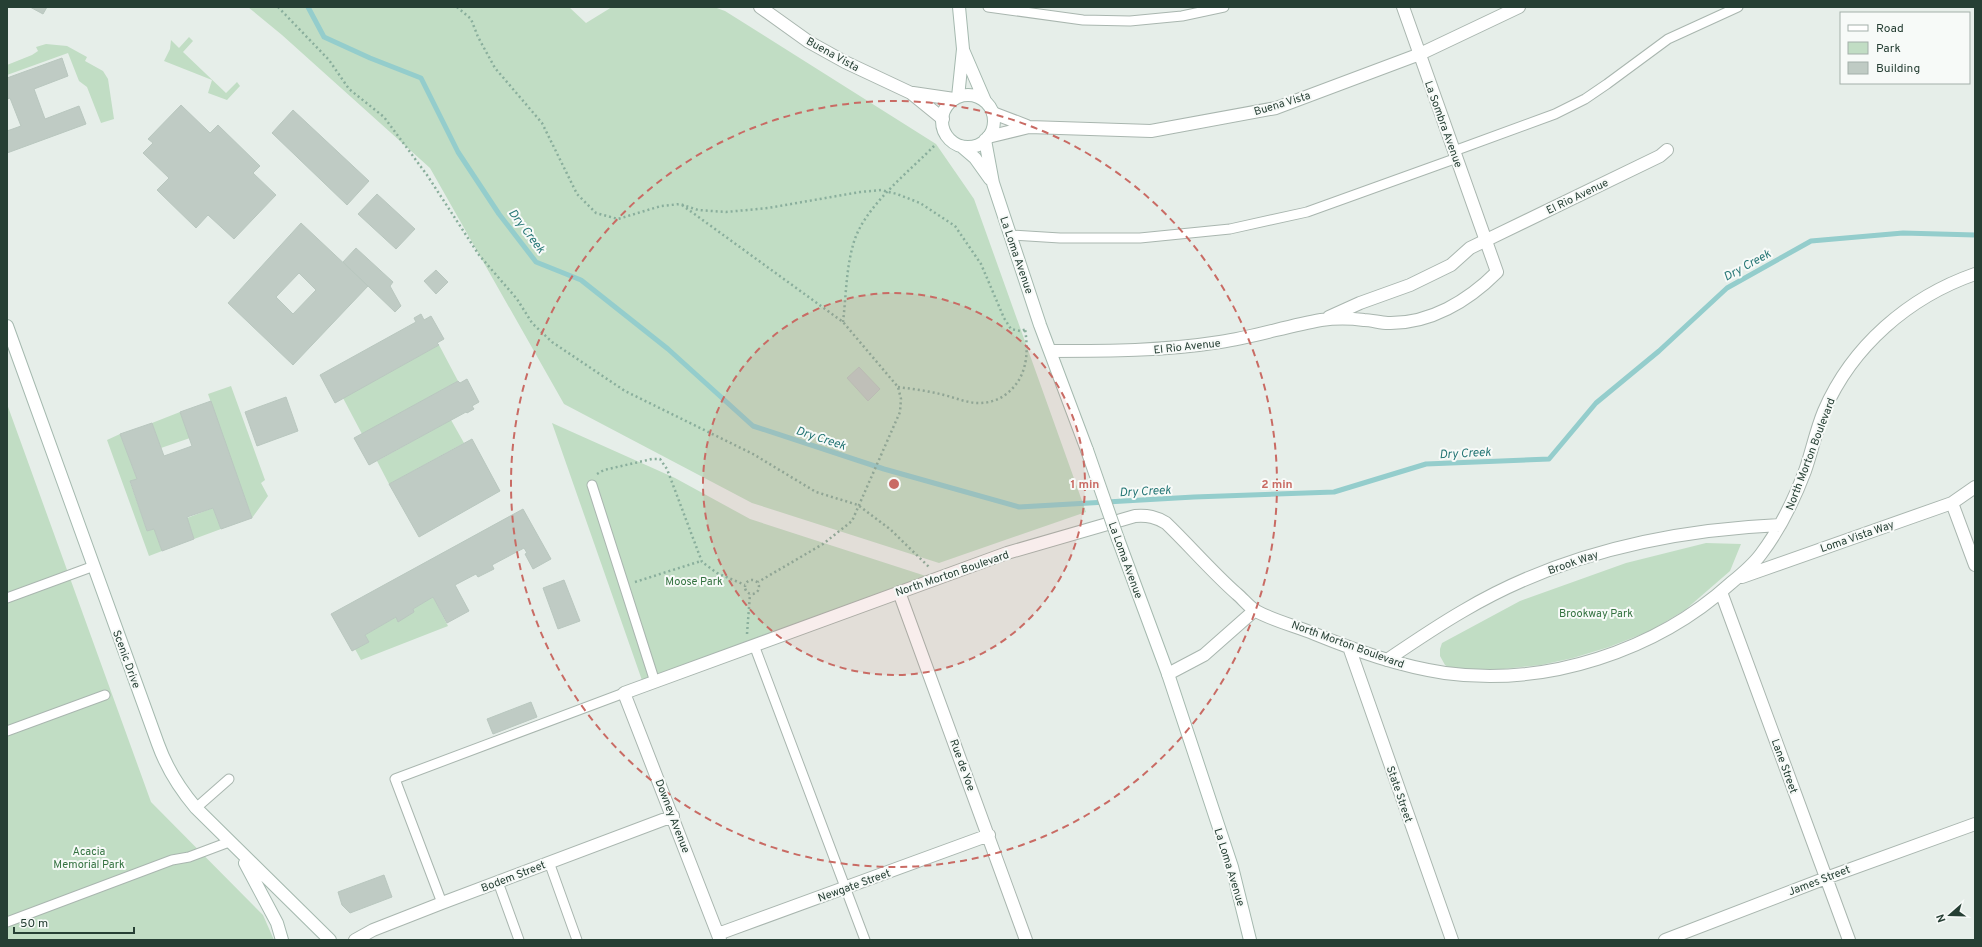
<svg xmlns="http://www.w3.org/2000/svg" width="1982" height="947" font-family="Overpass,sans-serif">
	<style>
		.green { fill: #c1ddc4 }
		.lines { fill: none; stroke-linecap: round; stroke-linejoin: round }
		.stream { stroke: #94cdcc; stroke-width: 5 }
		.building { fill: #bfcbc4; stroke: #b9c7bf; fill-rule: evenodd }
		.service-casing { stroke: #a9b6af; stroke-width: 11 }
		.minor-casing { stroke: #a9b6af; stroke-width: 14 }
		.tertiary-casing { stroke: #a9b6af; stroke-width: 14 }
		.secondary-casing { stroke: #a5b9af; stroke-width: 14 }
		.path { stroke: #89ae9c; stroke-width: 2.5; stroke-dasharray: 2 3; stroke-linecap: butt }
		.service { stroke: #fff; stroke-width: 9 }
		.minor { stroke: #fff; stroke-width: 12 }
		.tertiary { stroke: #fff; stroke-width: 12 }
		.secondary { stroke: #fff; stroke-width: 12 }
		.secondary-bridge-casing { stroke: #a5b9af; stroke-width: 14; stroke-linecap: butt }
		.secondary-bridge { stroke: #fff; stroke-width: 12 }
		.ring { fill: none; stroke: #c96b64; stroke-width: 2; stroke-dasharray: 7 5 }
		.labels { text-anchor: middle; stroke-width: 4; stroke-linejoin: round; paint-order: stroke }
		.street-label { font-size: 11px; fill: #263f34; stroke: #f7faf8 }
		.park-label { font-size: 11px; fill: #347240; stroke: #f7faf8 }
		.water-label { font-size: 12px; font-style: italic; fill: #257675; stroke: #f7faf8 }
		.centre { fill: #c96b64; stroke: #f7faf8; stroke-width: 2 }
		.ring-label { font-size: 12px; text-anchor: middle; font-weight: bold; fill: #c96b64; stroke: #f7faf8; stroke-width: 4; stroke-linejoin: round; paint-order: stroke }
	</style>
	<rect width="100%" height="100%" fill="#e6eee9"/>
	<!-- green -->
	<path class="green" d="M248 7H569L586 23 612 7H714L725 11 936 144 974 199 1086 512 939 563 752 503 564 404 430 168 282 35Z
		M189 37 193 41 183 52 226 93 237 82 240 86 227 100 208 93 212 80 164 61 170 49 171 40 179 48Z
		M46 44 67 46 87 57 85 61 103 71 108 79 114 119 101 123 87 87 79 81 68 53 7 75V65L32 55 38 51 36 47Z
		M439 345 458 381 362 434 343 398Z
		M231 386 265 480 261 483 268 496 252 518 208 394Z
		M7 404 151 802 263 915 274 940H7Z
		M180 412 190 438 161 448 152 423Z
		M451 420 464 443 389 484 377 461Z
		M552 423 675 478 750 519 935 579 644 686Z
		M120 434 137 479 130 482 147 531 154 529 162 551 149 556 107 440Z
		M213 508 221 529 194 539 187 518Z
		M1706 543 1741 544 1730 571 1685 610 1650 631 1609 647 1573 658 1541 665 1485 671 1451 669 1445 665 1440 656V649L1442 643 1520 601 1626 563Z
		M433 597 448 626 361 660 355 649 369 642 365 635 396 617 398 621 414 612 413 609Z"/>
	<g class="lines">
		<!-- stream -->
		<path class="stream" d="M308 7 324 37 370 58 421 78 458 152 499 214 536 262 581 280 668 349 753 426 884 469 1019 507 1194 497 1334 492 1426 464 1549 459 1596 403 1659 351 1727 288 1811 241 1903 233 1975 235"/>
	</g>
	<!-- building -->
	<path class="building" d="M30 7H47L43 14Z
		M62 58 68 76 34 89 45 119 79 106 86 124 7 153V131L21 126 10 98 7 99V78Z
		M181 105 210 133 218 125 260 166 253 173 276 195 234 239 208 215 196 228 157 190 169 178 143 153 153 143 148 139Z
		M293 110 369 181 347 205 272 133Z
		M377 194 415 229 396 249 358 214Z
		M301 223 368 286 293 365 228 303ZM299 273 316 290 293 314 276 297Z
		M356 248 393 282 390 286 401 306 395 312 343 262Z
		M436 270 448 282 436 294 424 281Z
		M421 314 424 320 431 316 444 339 437 343 439 345 335 403 320 375 416 322 414 318Z
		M859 367 880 389 868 401 847 378Z
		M467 379 479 402 472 406 474 409 467 413 466 412 369 465 354 438 458 381 460 383Z
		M286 397 298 431 257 446 245 412Z
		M211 401 252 518 221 529 213 508 187 517 194 539 162 551 154 529 147 531 130 481 137 479 120 434 152 423 164 456 192 446 180 412Z
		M472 439 500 491 419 537 389 484Z
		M523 509 551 559 533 569 525 554 527 553 524 548 492 565 494 569 478 577 476 574 455 585 469 611 447 623 433 597 413 609 414 612 398 622 396 617 365 635 369 642 352 651 331 614Z
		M564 580 580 621 558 629 543 588Z
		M531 702 537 717 493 734 487 719Z
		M384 875 392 897 350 913 342 905 338 892Z"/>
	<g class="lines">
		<defs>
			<path id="service" d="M988 7 1083 20 1130 21 1182 16 1224 7
				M1454 151 1555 114 1585 99 1607 84 1668 39 1738 7
				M1010 235 1060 238H1140L1230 229 1307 212 1457 158
				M592 485 655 682
				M7 598 94 566
				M754 645 865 940
				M7 731 105 695
				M196 808 229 779
				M549 862 577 940
				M498 882 519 940
				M442 903 395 779 624 693
				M7 922 172 860 189 857 229 842"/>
			<path id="minor" d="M993 113 1027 126
				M988 137 1029 127 1151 131 1276 108 1420 54 1519 7
				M1329 317 1360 303 1410 285 1451 265 1470 248 1660 156 1667 150
				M1051 351C1108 351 1163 351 1220 342 1254 337 1287 326 1321 320 1335 318 1350 318 1364 320 1372 320 1380 323 1388 323 1430 324 1468 301 1497 272L1403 7
				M1952 503 1975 565
				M1742 577 1952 503 1975 487
				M899 592 1026 940
				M1721 592 1849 940
				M1349 647 1452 940
				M1387 660C1412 643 1437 626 1463 611 1559 554 1669 530 1780 525
				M1168 674 1204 655 1255 610
				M718 934 989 835
				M355 940 373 930 442 903 673 816
				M720 940 624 693 1007 553 1135 516C1148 515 1156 517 1166 523 1190 546 1212 572 1237 594 1243 599 1249 607 1256 611 1274 621 1296 626 1315 634 1357 651 1399 666 1445 673 1546 687 1656 651 1731 583 1742 574 1753 565 1761 554 1780 529 1794 500 1805 471 1812 451 1816 430 1824 411 1852 346 1909 297 1975 274
				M1665 940 1826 878 1975 824"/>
			<path id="tertiary" d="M760 7 809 42 845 62 911 93 943 119
				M913 93 954 99"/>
			<path id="secondary" d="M963 50 985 101
				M942 121a26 26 0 1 1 52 0a26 26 0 1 1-52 0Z
				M958 97 963 49 959 7
				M985 140 993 183 1040 325 1087 450
				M961 146 975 158 990 179
				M7 326 158 744C167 769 179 788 196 808L330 940
				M1118 539 1168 674 1232 867 1250 940
				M245 863 277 923 282 940"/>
		</defs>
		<!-- service casing -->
		<use href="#service" class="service-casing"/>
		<!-- minor casing -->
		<use href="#minor" class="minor-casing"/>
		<!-- tertiary casing -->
		<use href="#tertiary" class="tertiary-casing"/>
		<!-- secondary casing -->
		<use href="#secondary" class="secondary-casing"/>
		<!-- path -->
		<path class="path" d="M278 7 329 60 349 89 384 117 427 175 479 255 517 299 532 323 552 342 625 391 753 454 816 492 858 505 891 530 929 567
			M457 7 471 19 478 37 495 68 542 123 577 194 596 213 618 219 661 206 680 204 698 210 726 212 768 208 860 192 881 190 897 194 920 203 955 226 981 264 1004 318 1011 329 1020 331 1027 329
			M682 205 843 322 898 387 901 399 900 412 852 521 823 544 758 582
			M843 322C846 297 846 270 853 245 863 207 909 172 936 144
			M898 387C913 389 929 391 944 395 956 398 967 403 979 403 989 403 998 400 1005 395 1027 379 1029 354 1025 329
			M597 474 604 470 652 459H660L667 469 702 562 717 573 745 585
			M745 587a7 7 0 1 1 14 0a7 7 0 1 1-14 0Z
			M635 582 701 561
			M747 634 750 594"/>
		<!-- service -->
		<use href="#service" class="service"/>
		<!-- minor -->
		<use href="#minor" class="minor"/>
		<!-- tertiary -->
		<use href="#tertiary" class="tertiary"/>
		<!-- secondary -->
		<use href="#secondary" class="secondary"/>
		<defs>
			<path id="secondary-bridge" d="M1087 450 1118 539"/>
		</defs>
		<!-- secondary-bridge casing -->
		<use href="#secondary-bridge" class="secondary-bridge-casing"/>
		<!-- secondary-bridge -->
		<use href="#secondary-bridge" class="secondary-bridge"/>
	</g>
	<!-- distance rings -->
	<circle cx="894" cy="484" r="191" fill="#c96b64" fill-opacity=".12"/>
	<g class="ring">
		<circle cx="894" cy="484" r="191"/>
		<circle cx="894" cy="484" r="383"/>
	</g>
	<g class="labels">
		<!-- street labels -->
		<g class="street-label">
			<text transform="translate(833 54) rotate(29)" y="4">Buena Vista</text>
			<text transform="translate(1282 103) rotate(-17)" y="4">Buena Vista</text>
			<text transform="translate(1444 124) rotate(70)" y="4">La Sombra Avenue</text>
			<text transform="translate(1577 196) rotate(-26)" y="4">El Rio Avenue</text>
			<text transform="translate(1017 255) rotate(71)" y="4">La Loma Avenue</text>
			<text transform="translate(1187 346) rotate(-6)" y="4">El Rio Avenue</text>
			<text transform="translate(1810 454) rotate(-69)" y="4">North Morton Boulevard</text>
			<text transform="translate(1857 536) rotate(-19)" y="4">Loma Vista Way</text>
			<text transform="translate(1126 560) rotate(70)" y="4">La Loma Avenue</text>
			<text transform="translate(1573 562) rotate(-19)" y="4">Brook Way</text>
			<text transform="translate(952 573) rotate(-19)" y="4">North Morton Boulevard</text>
			<text transform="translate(1348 644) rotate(20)" y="4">North Morton Boulevard</text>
			<text transform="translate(127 659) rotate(70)" y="4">Scenic Drive</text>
			<text transform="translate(963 765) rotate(70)" y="4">Rue de Yoe</text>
			<text transform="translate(1785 766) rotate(70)" y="4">Lane Street</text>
			<text transform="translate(1400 794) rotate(71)" y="4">State Street</text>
			<text transform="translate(673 816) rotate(69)" y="4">Downey Avenue</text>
			<text transform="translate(1230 867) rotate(73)" y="4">La Loma Avenue</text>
			<text transform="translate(513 876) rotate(-21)" y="4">Bodem Street</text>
			<text transform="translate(1819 880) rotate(-21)" y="4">James Street</text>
			<text transform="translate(854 885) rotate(-20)" y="4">Newgate Street</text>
		</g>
		<!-- park labels -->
		<g class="park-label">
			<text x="694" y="585">Moose Park</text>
			<text x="1596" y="617">Brookway Park</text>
			<text x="89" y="855">Acacia<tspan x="89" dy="13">Memorial Park</tspan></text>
		</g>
		<!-- water labels -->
		<g class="water-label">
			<text transform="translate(527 231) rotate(53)" y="4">Dry Creek</text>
			<text transform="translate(1747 265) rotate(-29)" y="4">Dry Creek</text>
			<text transform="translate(821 438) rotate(18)" y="4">Dry Creek</text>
			<text transform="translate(1465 453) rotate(-3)" y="4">Dry Creek</text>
			<text transform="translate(1145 491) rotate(-3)" y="4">Dry Creek</text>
		</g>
	</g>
	<circle cx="894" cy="484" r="6" class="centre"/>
	<g class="ring-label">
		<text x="1085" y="488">1 min</text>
		<text x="1277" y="488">2 min</text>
	</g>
	<!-- border -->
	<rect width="1982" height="947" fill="none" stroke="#263f34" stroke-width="16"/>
	<!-- legend -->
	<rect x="1840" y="12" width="130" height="72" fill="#f7faf8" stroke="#a3afaa"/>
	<rect x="1848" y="25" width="20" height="6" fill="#ffffff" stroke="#a3afaa"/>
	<text x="1876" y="32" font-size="12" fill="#263f34">Road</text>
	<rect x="1848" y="42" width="20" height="12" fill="#c1ddc4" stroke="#a3afaa"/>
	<text x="1876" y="52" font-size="12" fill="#263f34">Park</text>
	<rect x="1848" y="62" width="20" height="12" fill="#bfcbc4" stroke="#a3afaa"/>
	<text x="1876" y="72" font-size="12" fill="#263f34">Building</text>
	<!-- north arrow -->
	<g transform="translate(1950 915) rotate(250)" stroke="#f7faf8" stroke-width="3" paint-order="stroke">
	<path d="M0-3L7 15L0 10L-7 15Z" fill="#263f34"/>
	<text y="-6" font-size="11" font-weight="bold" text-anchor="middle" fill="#263f34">N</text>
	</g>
	<!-- scale -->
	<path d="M14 927v6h120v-6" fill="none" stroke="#263f34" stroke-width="2"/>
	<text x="20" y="927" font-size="12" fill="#263f34" stroke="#f7faf8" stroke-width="3" paint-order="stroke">50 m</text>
</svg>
